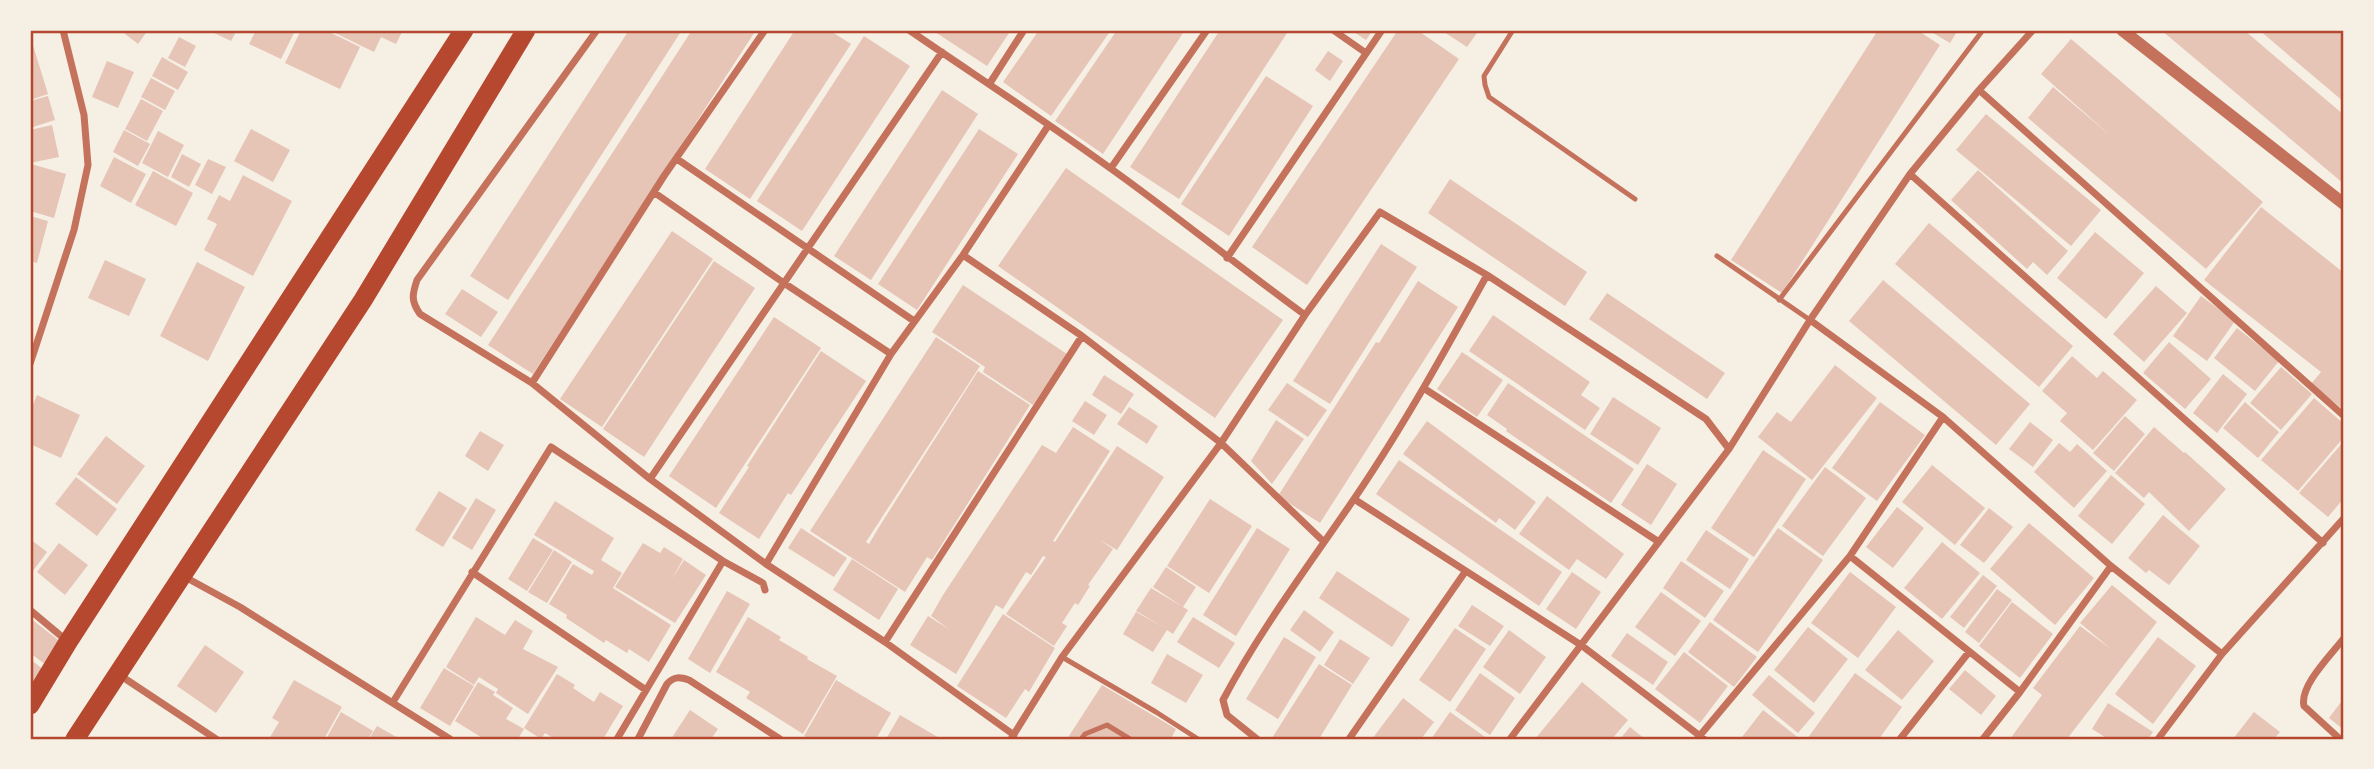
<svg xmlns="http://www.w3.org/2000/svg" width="2374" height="769" font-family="Karla,sans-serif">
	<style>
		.building { fill: #e6c5b7 }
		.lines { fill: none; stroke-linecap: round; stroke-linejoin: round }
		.service { stroke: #c5725c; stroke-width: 5 }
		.minor { stroke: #c5725c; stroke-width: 7 }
		.tertiary { stroke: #c5725c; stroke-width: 12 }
		.trunk { stroke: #b5482f; stroke-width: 19 }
		.neatline { fill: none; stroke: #b5482f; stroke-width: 2.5 }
	</style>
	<rect width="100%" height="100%" fill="#f6efe4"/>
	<!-- building -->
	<path class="building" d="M120 30H148L138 44Z
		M208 30H237L231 41Z
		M256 30H288L294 33 281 59 249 44Z
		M301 30H325L360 47 340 89 285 63Z
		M329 30H403L396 44 381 37 374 52Z
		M629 30H682L508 300 470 276Z
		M692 30H756L533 374 488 345Z
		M795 30H829L851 44 750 199 705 169Z
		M932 30H1011L987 66Z
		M1039 30H1111L1051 116 1003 82Z
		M1117 30H1185L1103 154 1055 121Z
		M1220 30H1289L1179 199 1130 167Z
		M1351 30H1373L1366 40Z
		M1398 30H1417L1459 59 1307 285 1252 247Z
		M1441 30H1479L1467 47Z
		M1878 30H1917L1940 45 1782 293 1731 260Z
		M1928 30H1958L1950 43Z
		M2161 30H2244L2344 115V184Z
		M2259 30H2344V102L2318 80Z
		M864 36 910 66 802 231 757 201Z
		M179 37 196 46 185 67 168 58Z
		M2071 39 2263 202 2206 269 2028 118 2053 87 2111 136 2041 74Z
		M32 42 48 94 30 100V43Z
		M1328 51 1343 61 1330 81 1315 70Z
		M162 57 188 72 178 90 152 76Z
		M107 61 134 72 118 108 92 97Z
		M1266 76 1313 106 1229 236 1181 204Z
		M151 78 175 91 165 110 141 97Z
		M942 90 978 114 871 280 834 256Z
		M48 96 55 120 30 128V101Z
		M141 99 163 111 147 141 125 129Z
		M1986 114 2101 210 2071 246 1956 150Z
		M52 125 59 157 30 163V130Z
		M251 129 290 150 273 182 234 161Z
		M979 129 1018 154 917 310 878 284Z
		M124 130 150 144 138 166 113 152Z
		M158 131 184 145 168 177 142 163Z
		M182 154 201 164 189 187 171 177Z
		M114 157 146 174 131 203 100 186Z
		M208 159 226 167 212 194 195 185Z
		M31 164 66 174 54 218 30 211Z
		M1066 168 1283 320 1215 418 998 266Z
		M1978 170 2068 251 2047 275 2033 262 2027 269 1951 200Z
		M153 171 193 193 176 226 135 205Z
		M243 175 292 201 253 276 204 250 217 224 207 219 219 195 230 201Z
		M1450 179 1587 272 1565 306 1428 213Z
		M2261 207 2344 273V410L2311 384 2321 372 2204 280Z
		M30 216 48 221 37 263 30 261Z
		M1929 223 2073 346 2039 387 1895 264Z
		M672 231 713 259 602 427 560 399Z
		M2095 232 2144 273 2106 319 2057 278Z
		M1381 244 1417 267 1330 404 1293 381Z
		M105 260 146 279 129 316 88 298Z
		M714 261 755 288 644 457 603 429Z
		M197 262 245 287 208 361 160 336Z
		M1883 280 2030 404 1996 445 1849 321Z
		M1418 281 1458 307 1320 523 1278 496 1376 342 1379 343Z
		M963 285 1067 354 1033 405 983 372 985 367 932 332Z
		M2156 286 2187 313 2144 362 2113 334Z
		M462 289 498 312 481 337 445 314Z
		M1607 293 1725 373 1707 399 1589 319Z
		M2201 296 2235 321 2207 361 2173 336Z
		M1493 315 1590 382 1581 395 1600 408 1585 430 1469 351Z
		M774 317 821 348 716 508 669 476Z
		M2237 328 2279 361 2255 391 2214 358Z
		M936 337 980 366 866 542 869 544 879 527 978 371 1030 405 932 560 927 557 905 592 810 531Z
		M2169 342 2211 379 2185 409 2143 373Z
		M821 351 866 381 791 495 788 493 759 539 719 513 749 467 747 466Z
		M1462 352 1503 380 1477 417 1437 389Z
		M2072 356 2097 378 2103 371 2137 400 2093 450 2060 421 2067 413 2042 391Z
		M1835 365 1877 398 1812 480 1758 437 1777 412 1791 422Z
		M2281 367 2312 394 2281 430 2250 403Z
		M2223 374 2247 394 2217 433 2193 413Z
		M1104 375 1134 394 1121 414 1092 395Z
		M1287 383 1327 410 1308 437 1268 410Z
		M1508 383 1634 469 1611 503 1506 431 1507 429 1487 415Z
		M37 395 80 415 61 458 30 444V412Z
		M1613 397 1661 428 1638 465 1590 434Z
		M2314 398 2344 424V437L2298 491 2261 460Z
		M1085 401 1107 415 1094 435 1072 421Z
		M1880 402 1925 435 1877 501 1832 468Z
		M2245 402 2279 432 2258 458 2223 428Z
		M1129 407 1158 426 1147 444 1117 424Z
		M2125 416 2145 434 2114 471 2093 453Z
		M1276 420 1304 439 1272 484 1251 461Z
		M1427 421 1536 502 1515 530 1499 518 1496 523 1403 454Z
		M2030 422 2053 440 2033 467 2009 449Z
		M1073 427 1110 451 1053 541 1055 542 1117 446 1164 477 1117 550 1100 540 1113 549 1088 585 1090 586 1078 605 1075 603 1062 623 1067 626 1054 646 1006 614 1046 557 1043 556 1031 575 1026 572 1003 609 996 605 956 674 910 645 928 616 950 630 931 616 943 595 1042 445 1056 453Z
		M2154 427 2184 453 2185 452 2226 489 2189 531 2149 492 2144 498 2115 473Z
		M480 431 504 445 488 471 465 456Z
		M106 436 145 466 117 504 77 474Z
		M2344 441V498L2328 517 2299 493Z
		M2059 443 2070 452 2077 444 2107 471 2074 508 2034 472Z
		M1763 450 1806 479 1754 557 1711 528Z
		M1399 460 1562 572 1539 606 1376 494Z
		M1647 464 1677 484 1651 525 1621 505Z
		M1932 465 1985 508 1955 545 1902 502Z
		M1825 467 1866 498 1823 556 1782 526Z
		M2111 475 2145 504 2112 544 2078 516Z
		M76 477 117 509 97 536 55 504Z
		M439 491 467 508 443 547 415 530Z
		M1547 496 1624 554 1606 579 1577 559 1569 570 1519 534Z
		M476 498 496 510 472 550 452 538Z
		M1210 499 1252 526 1209 593 1167 566Z
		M555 501 614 538 601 560 622 573 613 588 671 625 649 662 629 649 627 653 606 640 604 643 566 618 567 615 549 604 573 564 592 575 594 571 534 535Z
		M1897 507 1924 528 1893 568 1866 547Z
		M1989 508 2013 527 1984 563 1960 545Z
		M2163 515 2200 546 2169 585 2149 570 2146 573 2128 558Z
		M2029 523 2094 578 2055 625 1990 569Z
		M801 528 847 558 834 577 788 548Z
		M1257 528 1290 549 1236 636 1203 615Z
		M1778 528 1823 560 1758 652 1713 620Z
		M1706 530 1749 559 1730 589 1686 560Z
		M533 538 553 550 527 591 508 579Z
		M30 539 47 552 30 575Z
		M1942 542 1980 573 1942 619 1904 588Z
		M59 543 88 565 65 595 37 572Z
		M643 543 660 553 664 547 683 559 672 579 684 560 706 575 675 623 615 587Z
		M554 550 572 562 547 603 528 592Z
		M852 559 898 589 879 620 833 590Z
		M1681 561 1724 591 1705 618 1663 588Z
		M1166 567 1196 587 1183 607 1153 587Z
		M1337 571 1410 619 1392 647 1319 598Z
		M1572 572 1601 592 1576 629 1546 609Z
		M1850 572 1896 607 1858 658 1811 623Z
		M1983 575 1997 586 1964 628 1950 617Z
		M2112 585 2157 622 2067 739H2010L2042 695 2033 688 2080 626 2111 649 2080 623Z
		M1151 588 1188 610 1173 634 1167 630 1153 652 1123 634 1136 612 1163 627 1136 611Z
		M1997 589 2012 600 1979 643 1965 632Z
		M727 591 750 604 710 673 688 659Z
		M1661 592 1701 621 1675 656 1635 627Z
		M2012 602 2053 634 2020 678 1979 646Z
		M1472 605 1504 626 1490 646 1458 626Z
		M1304 610 1334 632 1320 652 1290 630Z
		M1003 614 1055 648 1029 692 1025 689 1006 718 957 686Z
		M476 617 505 635 515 620 533 631 523 649 558 667 528 714 496 693 498 689 479 677 474 685 446 667Z
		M748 617 781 637 779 640 808 657 807 659 837 676 803 734 746 698 750 692 716 672Z
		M1193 617 1235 643 1219 668 1177 642Z
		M30 618 62 643 46 665 30 653Z
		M1710 622 1757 657 1734 687 1688 652Z
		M1808 627 1848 659 1814 703 1774 670Z
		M1455 628 1486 649 1450 702 1419 680Z
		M1509 630 1546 657 1520 694 1483 667Z
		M1898 630 1934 661 1902 700 1865 670Z
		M1627 633 1668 662 1653 685 1611 656Z
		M1284 637 1316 657 1278 719 1246 699Z
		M2158 637 2196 666 2153 724 2115 694Z
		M1340 639 1370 658 1353 684 1324 665Z
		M205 645 244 672 216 713 177 686Z
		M1684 652 1728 686 1700 723 1655 689Z
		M1167 654 1203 675 1186 703 1151 683Z
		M30 659 44 670 30 689Z
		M1319 664 1352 685 1319 739H1275L1272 738Z
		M444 668 474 686 450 726 420 708Z
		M1965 670 1996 696 1981 715 1949 689Z
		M1480 673 1515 698 1490 735 1455 710Z
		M1855 673 1902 707 1879 739H1807Z
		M557 674 575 685 573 688 594 702 600 692 623 706 603 739H555L545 733 541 739 524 728Z
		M1769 675 1815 713 1798 733 1752 695Z
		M294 680 342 707 324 739H269L279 722 272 718Z
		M836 680 891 713 876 739H809L804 736Z
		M478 682 495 692 493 695 513 708 506 719 524 729 518 739H484L455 721Z
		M1582 682 1628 720 1612 739H1535Z
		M1102 685 1176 729 1171 739H1067Z
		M1403 698 1434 722 1421 739H1372Z
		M2344 698V730L2329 718Z
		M2108 703 2153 732 2148 739H2108L2092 729Z
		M690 710 718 729 711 739H671Z
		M1763 710 1800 739H1745L1742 737Z
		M341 712 373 731 368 739H326Z
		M1450 712 1488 739H1431Z
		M2254 712 2280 732 2274 739H2233Z
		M900 715 941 739H886Z
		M377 726 400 739H369Z
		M1630 727 1645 739H1620Z"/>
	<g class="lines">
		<!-- service -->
		<path class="service" d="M1513 30 1484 76 1485 85 1489 97 1635 199
			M1717 256 1810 320
			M1779 300 1983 30
			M1062 657 1156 712 1198 739
			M1081 739 1085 734 1107 725 1130 739"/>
		<!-- minor -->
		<path class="minor" d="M597 30 417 280C412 295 411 301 420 314L532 383 650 479 766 564 885 642 1014 735
			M909 30C976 76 1044 120 1110 168 1176 215 1239 267 1305 315
			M1333 30 1366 53
			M990 83 1024 30
			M1979 90 2344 416
			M677 159 914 321
			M1111 168 1207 30
			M1910 174 2323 543
			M655 193 784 283 891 354
			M963 255 1082 336 1221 443 1323 541
			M1227 258 1382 30
			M1810 320 1943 417 2111 566 2222 654
			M30 364 74 230 88 165 84 115 63 30
			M532 383 664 176 765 30
			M1425 389 1659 542
			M650 479 942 52
			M1354 499 1581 645 1704 739
			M1850 556 2020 692
			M766 564 891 354 963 255 1048 126
			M472 572 646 690
			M185 577 240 607 450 739
			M30 610 67 641
			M885 642 1082 336
			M118 674 216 739
			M393 702 551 447 723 561 763 583 765 590
			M617 739 723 561
			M638 739 667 684C674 676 680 677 689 680L780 739
			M1011 739 1062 657 1221 443 1305 315 1380 212 1487 275 1706 419 1729 449
			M1257 739 1227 715 1223 700C1260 630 1309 565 1354 499 1403 427 1445 351 1487 275
			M1349 739 1465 572
			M1510 739 1729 449 1810 320 1910 174 1979 90 2033 30
			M1697 739 1850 556 1943 417
			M1900 739 1969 652
			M1983 739 2020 692 2111 566
			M2158 739 2222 654 2344 518
			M2340 739 2304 706C2299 686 2332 654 2344 638"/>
		<!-- tertiary -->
		<path class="tertiary" d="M2122 30 2344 204"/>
		<!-- trunk -->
		<path class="trunk" d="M30 705 68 642 464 30
			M75 739 363 300 526 30"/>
	</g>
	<!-- border -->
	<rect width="2374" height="769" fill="none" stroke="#f6efe4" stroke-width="63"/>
	<rect x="32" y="32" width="2310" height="706" class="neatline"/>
</svg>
